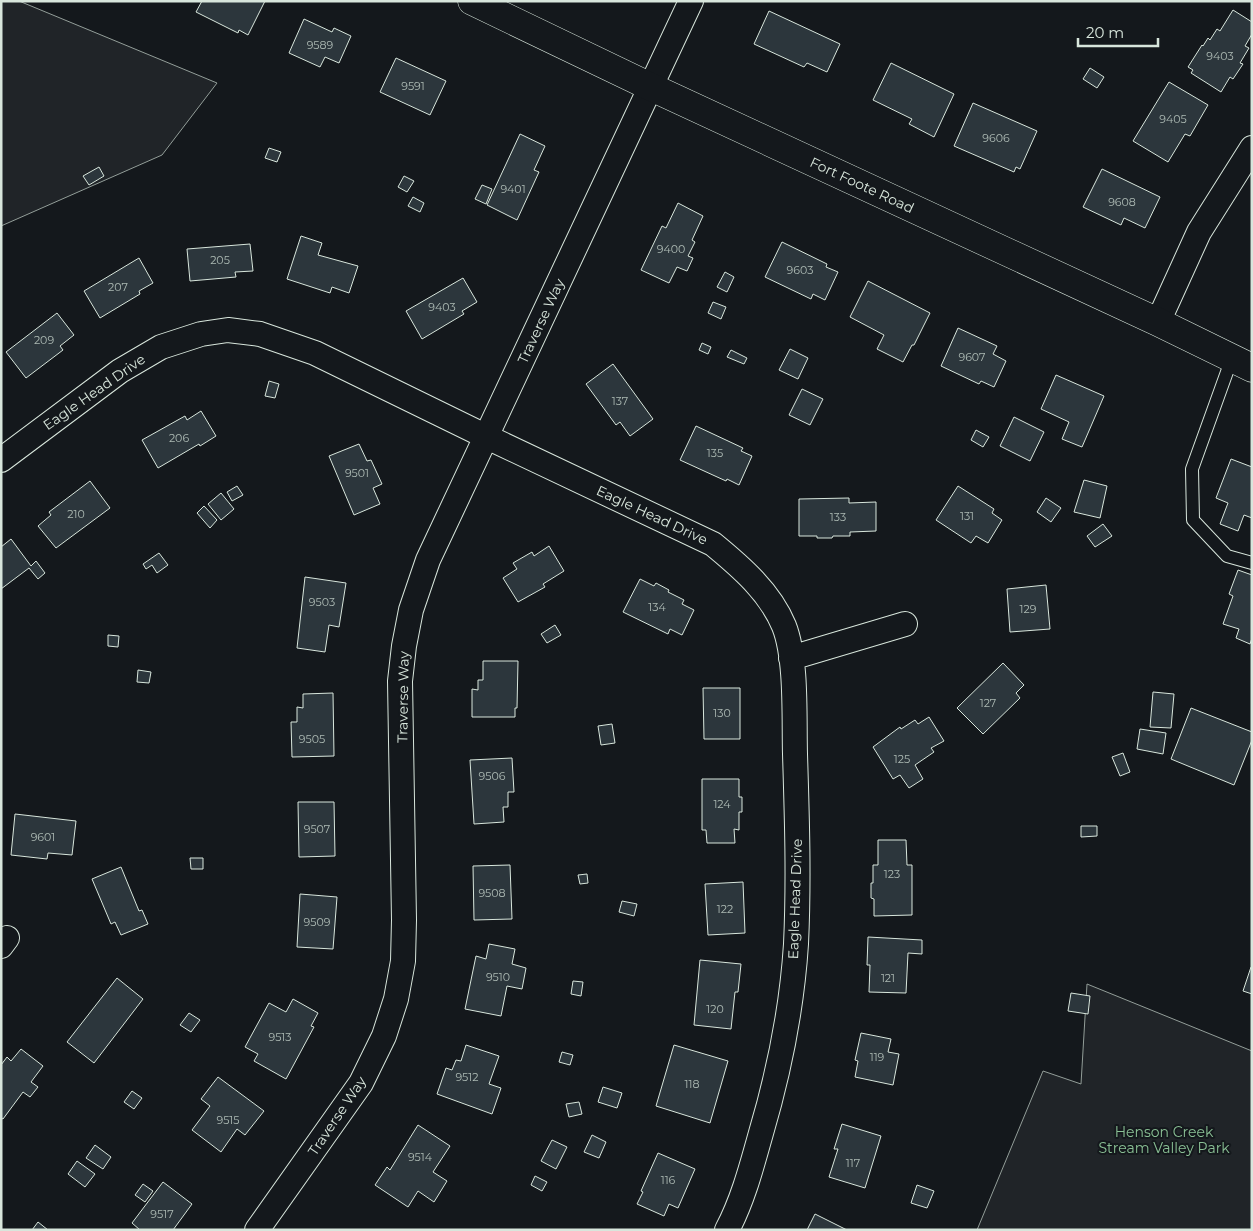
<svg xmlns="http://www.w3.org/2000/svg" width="1253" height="1231" font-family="Montserrat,sans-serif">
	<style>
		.green { fill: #202428; stroke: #939e99 }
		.building { fill: #2c363c; stroke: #d8e6dc }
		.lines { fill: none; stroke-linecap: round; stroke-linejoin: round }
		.lane-casing { stroke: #d8e6dc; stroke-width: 14 }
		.street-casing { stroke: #d8e6dc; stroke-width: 26 }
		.secondary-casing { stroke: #d8e6dc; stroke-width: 29 }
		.lane { stroke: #14181c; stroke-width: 12 }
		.street { stroke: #14181c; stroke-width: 24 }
		.secondary { stroke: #14181c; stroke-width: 28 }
		.labels { text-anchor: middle; stroke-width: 4; stroke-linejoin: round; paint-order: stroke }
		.number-label { font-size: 11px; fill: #adbab4 }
		.street-label { font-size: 14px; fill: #d8e6dc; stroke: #14181c }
		.park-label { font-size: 14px; fill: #8ac095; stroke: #14181c }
	</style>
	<rect width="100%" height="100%" fill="#14181c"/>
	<!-- green -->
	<path class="green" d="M1 1H19L217 83 162 155 1 226Z
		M1087 984 1252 1051V1230H977L1043 1071 1081 1084Z"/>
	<!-- building -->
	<path class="building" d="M202 1H265L248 35 239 30 238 33 196 12Z
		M1233 10 1252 22V34L1245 46 1249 48 1240 63 1243 64 1233 79 1230 77 1221 92 1191 73 1193 70 1188 67 1202 45 1203 46 1208 38 1210 40 1217 29 1220 31Z
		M769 11 840 44 827 72 807 63 804 67 754 44Z
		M304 19 332 32 334 28 351 36 339 63 325 57 320 67 289 53Z
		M396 58 446 81 430 115 380 92Z
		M891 63 954 94 934 137 909 124 912 119 873 100Z
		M1090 68 1104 77 1097 88 1083 79Z
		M1169 82 1208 105 1190 136 1185 134 1168 162 1133 141Z
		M973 103 1037 131 1020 169 1016 167 1014 172 954 146Z
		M520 134 545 146 534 170 539 172 517 220 487 205Z
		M269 148 281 152 277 162 265 158Z
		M99 167 104 176 89 185 83 176Z
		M1102 169 1160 197 1145 228 1124 218 1121 225 1083 207Z
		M404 176 414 181 407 192 398 187Z
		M482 185 492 189 486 204 475 199Z
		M413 197 424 203 420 212 408 206Z
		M678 203 703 216 692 240 695 242 688 256 693 258 687 271 677 267 669 283 641 270 662 226 666 228Z
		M301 236 322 243 318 255 358 266 349 293 332 287 330 293 287 279Z
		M782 242 827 264 826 267 838 272 825 300 813 294 811 299 765 277Z
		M250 244 253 271 235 272 236 277 190 281 187 249Z
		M139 258 153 283 139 291 140 294 100 318 84 291Z
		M725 272 734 277 727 292 717 287Z
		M463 278 477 302 462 311 464 314 422 339 406 311Z
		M868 281 930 313 914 345H912L903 362 877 349 884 335 850 317Z
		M713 302 726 307 721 319 708 313Z
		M57 313 74 335 60 346 63 350 26 378 6 352Z
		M958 328 997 346 993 354 1006 361 994 387 981 381 979 384 941 366Z
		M702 343 711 347 708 354 699 350Z
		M790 349 808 358 798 379 779 370Z
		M731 350 747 358 744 364 727 357Z
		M613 364 653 419 630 436 620 422 616 425 586 384Z
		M1056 375 1104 396 1082 447 1062 439 1069 422 1041 409Z
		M269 381 279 384 275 398 265 396Z
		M802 389 823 399 810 425 789 415Z
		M201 411 216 436 200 446 199 444 158 468 142 440 185 416 187 420Z
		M1014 417 1044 432 1030 461 1000 446Z
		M696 426 743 448 741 451 752 456 739 485 727 479 726 481 680 460Z
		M976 430 989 437 983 447 971 440Z
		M359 444 367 461 371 460 382 484 373 488 380 504 354 515 329 456Z
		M1231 459 1252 467V518L1244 515 1238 531 1220 524 1228 503 1216 498Z
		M1084 480 1107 486 1100 518 1074 512Z
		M90 481 110 508 56 548 38 526 51 515 49 512Z
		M237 486 243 495 232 501 227 492Z
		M958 486 994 509 992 513 1002 520 988 543 976 536 971 543 936 520Z
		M221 493 234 509 221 520 208 504Z
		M849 498V503L876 502V531L850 532V536H833L832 538H817V536H799V499Z
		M1046 498 1061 508 1051 522 1037 512Z
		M204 506 217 520 210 528 197 513Z
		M1103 524 1112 536 1095 547 1087 536Z
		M11 539 31 566 36 561 45 573 38 579 29 568 1 589V547Z
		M549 546 564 571 543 584 545 587 518 602 503 578 517 569 513 563 532 552 534 556Z
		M159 553 168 565 157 573 152 565 146 569 143 564Z
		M1238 570 1252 575V638L1250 644 1236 638 1239 629 1223 624 1233 596 1229 594Z
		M305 577 346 583 339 627 329 625 325 652 297 648Z
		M640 579 654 586 656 583 669 590 668 592 684 600 682 604 694 610 682 635 670 629 668 634 623 612Z
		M1046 585 1050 629 1010 632 1007 589Z
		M555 625 561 635 547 643 541 634Z
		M108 635 119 636 118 647 108 646Z
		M483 661H518L517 708H515V717H472V689L478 690V680H483Z
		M1003 663 1024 685 1016 693 1020 698 983 734 957 708Z
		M138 670 151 672 149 683 137 682Z
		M703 688H740V739H704Z
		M1153 692 1174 694 1171 728 1150 727Z
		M333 693 334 756 292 757 291 722H297V707L303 708V694Z
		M1191 708 1252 732V740L1234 785 1171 759Z
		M929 717 944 741 931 748 934 752 915 765 923 779 909 788 900 775 893 779 873 747 900 727 901 729 915 720 918 724Z
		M612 724 615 743 601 745 598 726Z
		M1140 729 1166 733 1163 754 1137 749Z
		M1123 753 1130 772 1120 776 1112 757Z
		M512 758 514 792H508V807H503L504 822 474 824 470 760Z
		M702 779H739V797H742V812H739V830L734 829 735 843H707L706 830H702Z
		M298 802H334L335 856 299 857Z
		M15 814 76 821 72 855 48 853 47 859 11 855Z
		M1081 826H1097V836L1081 837Z
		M878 840H906L907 865H912V915L874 916V899L871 898V883H873V865H878Z
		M190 858H203V869H191Z
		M510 865 512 919 474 920 473 866Z
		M121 867 139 911 142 910 148 924 121 935 115 922 111 924 92 879Z
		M587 874 588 883 580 884 578 875Z
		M743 882 745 933 708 935 705 884Z
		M300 894 337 897 333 949 297 947Z
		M622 901 637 904 634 916 619 912Z
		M868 937 922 940V954L908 953 906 993 869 992 870 965H867Z
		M489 944 515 949 512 964 526 968 522 989 507 986 501 1016 465 1009 476 956 486 959Z
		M700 960 741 964 738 992H735L731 1029 694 1025Z
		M1251 967H1252V994L1243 991Z
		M117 978 143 999 94 1063 67 1042Z
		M573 981 583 982 581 996 571 994Z
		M1071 993 1090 996 1088 1014 1068 1011Z
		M293 999 318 1013 311 1026 314 1027 286 1079 254 1061 258 1054 245 1047 269 1003 286 1012Z
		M189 1013 200 1020 191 1032 180 1025Z
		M861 1033 891 1039 888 1052 899 1054 893 1085 855 1077 858 1061 855 1060Z
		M466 1045 499 1056 489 1084 501 1088 492 1114 437 1094 446 1068 452 1070 456 1060 461 1061Z
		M674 1045 728 1061 710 1123 656 1106Z
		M21 1049 43 1066 31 1082 38 1087 30 1097 23 1092 3 1119 1 1118V1065L7 1057 11 1061Z
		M562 1052 573 1055 570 1065 559 1062Z
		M218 1077 264 1111 245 1135 237 1129 221 1152 192 1130 210 1106 201 1099Z
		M603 1087 622 1093 617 1108 598 1102Z
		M132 1091 142 1098 134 1109 124 1102Z
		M579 1102 582 1114 569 1117 566 1104Z
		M842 1124 881 1136 865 1188 829 1177 838 1149H834Z
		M418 1125 450 1146 433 1172 447 1181 434 1202 418 1191 408 1207 375 1185 387 1167 390 1170Z
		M592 1135 606 1142 599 1158 584 1152Z
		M552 1140 567 1147 556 1169 541 1161Z
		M95 1145 111 1157 103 1169 86 1158Z
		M658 1153 695 1169 678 1208 669 1204 664 1216 637 1204 643 1192 641 1191Z
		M77 1161 95 1174 85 1187 68 1174Z
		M535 1176 547 1182 542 1191 531 1185Z
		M163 1182 192 1204 173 1230H140L132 1223Z
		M143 1184 153 1191 145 1202 135 1195Z
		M917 1185 934 1191 927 1208 911 1203Z
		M815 1214 847 1230H807Z
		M38 1222 48 1230H32Z"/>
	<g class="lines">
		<defs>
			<path id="lane" d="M1232 358 1192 469 1193 520 1227 556 1252 563"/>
			<path id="street" d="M1158 322 1199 232 1252 148
				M1 460 120 371 161 347 201 334 228 330 260 334 315 353 487 437 713 544C741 567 770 592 784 626 797 659 794 718 795 754 797 817 799 881 796 944 792 1007 779 1072 761 1133 752 1165 743 1200 727 1230
				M791 658 905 624
				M1 946 7 938
				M257 1230 361 1083 384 1036 396 999 403 961 404 920 400 681 404 646 411 610 428 560 691 1"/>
			<path id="secondary" d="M472 1 651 87 1158 322 1252 368"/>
		</defs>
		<!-- lane casing -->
		<use href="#lane" class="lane-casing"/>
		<!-- street casing -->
		<use href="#street" class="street-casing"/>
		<!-- secondary casing -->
		<use href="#secondary" class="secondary-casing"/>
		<!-- lane -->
		<use href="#lane" class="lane"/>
		<!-- street -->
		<use href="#street" class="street"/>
		<!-- secondary -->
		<use href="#secondary" class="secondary"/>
	</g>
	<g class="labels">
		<!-- number labels -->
		<g class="number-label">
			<text x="320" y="49">9589</text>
			<text x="1220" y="60">9403</text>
			<text x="413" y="90">9591</text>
			<text x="1173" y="123">9405</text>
			<text x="996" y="142">9606</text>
			<text x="513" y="193">9401</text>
			<text x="1122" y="206">9608</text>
			<text x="671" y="253">9400</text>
			<text x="220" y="264">205</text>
			<text x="800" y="274">9603</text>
			<text x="118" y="291">207</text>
			<text x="442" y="311">9403</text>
			<text x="44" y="344">209</text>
			<text x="972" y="361">9607</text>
			<text x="620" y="405">137</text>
			<text x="179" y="442">206</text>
			<text x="715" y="457">135</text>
			<text x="357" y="477">9501</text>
			<text x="76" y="518">210</text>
			<text x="967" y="520">131</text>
			<text x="838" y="521">133</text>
			<text x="322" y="606">9503</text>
			<text x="657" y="611">134</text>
			<text x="1028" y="613">129</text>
			<text x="988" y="707">127</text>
			<text x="722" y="717">130</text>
			<text x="312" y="743">9505</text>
			<text x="902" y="763">125</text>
			<text x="492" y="780">9506</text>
			<text x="722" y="808">124</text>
			<text x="317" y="833">9507</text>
			<text x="43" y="841">9601</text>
			<text x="892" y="878">123</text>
			<text x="492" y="897">9508</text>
			<text x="725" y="913">122</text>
			<text x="317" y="926">9509</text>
			<text x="498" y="981">9510</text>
			<text x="888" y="982">121</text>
			<text x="715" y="1013">120</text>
			<text x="280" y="1041">9513</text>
			<text x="877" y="1061">119</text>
			<text x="467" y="1081">9512</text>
			<text x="692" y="1088">118</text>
			<text x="228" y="1124">9515</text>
			<text x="420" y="1161">9514</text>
			<text x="853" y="1167">117</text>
			<text x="668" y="1184">116</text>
			<text x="162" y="1218">9517</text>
		</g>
		<!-- street labels -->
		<g class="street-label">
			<text transform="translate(862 185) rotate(25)" y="5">Fort Foote Road</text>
			<text transform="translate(541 321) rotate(-65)" y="5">Traverse Way</text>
			<text transform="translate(94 392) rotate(-35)" y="5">Eagle Head Drive</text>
			<text transform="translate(652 515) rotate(25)" y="5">Eagle Head Drive</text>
			<text transform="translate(403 697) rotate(-89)" y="5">Traverse Way</text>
			<text transform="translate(795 899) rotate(-88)" y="5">Eagle Head Drive</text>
			<text transform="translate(337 1116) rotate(-56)" y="5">Traverse Way</text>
		</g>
		<!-- park labels -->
		<g class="park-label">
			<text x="1164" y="1137">Henson Creek<tspan x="1164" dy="16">Stream Valley Park</tspan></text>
		</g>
	</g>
	<!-- border -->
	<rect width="1253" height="1231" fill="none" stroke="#d8e6dc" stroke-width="5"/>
	<!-- scale -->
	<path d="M1078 38v8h80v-8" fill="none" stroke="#d8e6dc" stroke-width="2.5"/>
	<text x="1086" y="38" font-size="15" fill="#d8e6dc" stroke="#14181c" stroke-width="4" paint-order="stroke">20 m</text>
</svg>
